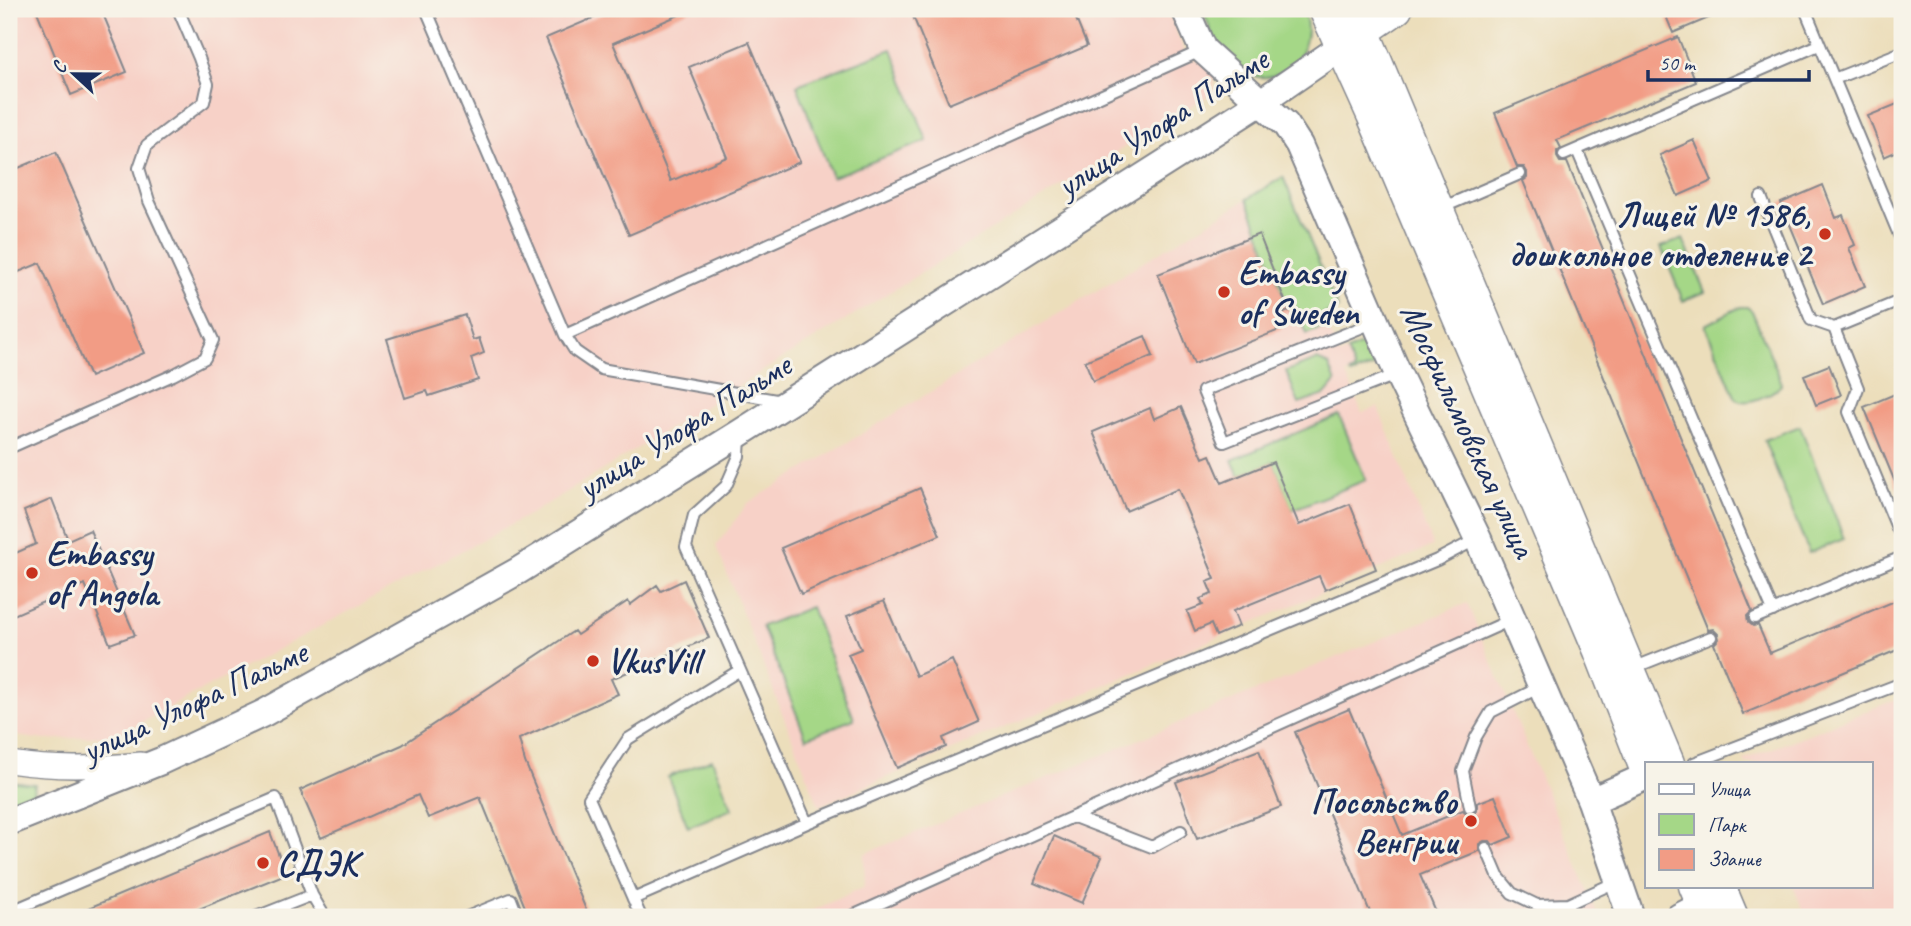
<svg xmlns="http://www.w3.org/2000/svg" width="1911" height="926" font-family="Caveat,sans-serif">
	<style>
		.built { fill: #f7d1c7 }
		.green { fill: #a5d787; stroke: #608372; stroke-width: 2 }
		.building { fill: #f29c85 }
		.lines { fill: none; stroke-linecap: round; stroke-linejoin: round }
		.service-casing { stroke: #84868c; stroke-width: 14 }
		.minor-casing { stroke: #84868c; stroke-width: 24 }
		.tertiary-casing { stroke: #84868c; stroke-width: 30 }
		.secondary-casing { stroke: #84868c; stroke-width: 33 }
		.service { stroke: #fff; stroke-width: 10 }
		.minor { stroke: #fff; stroke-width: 21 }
		.tertiary { stroke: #fff; stroke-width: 26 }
		.secondary { stroke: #fff; stroke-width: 30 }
		.poi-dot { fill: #c8321e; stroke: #f7f3e8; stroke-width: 2.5 }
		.labels { text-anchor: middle; stroke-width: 6; stroke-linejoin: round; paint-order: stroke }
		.street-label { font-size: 35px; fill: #1b2f5e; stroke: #f7f3e8 }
		.poi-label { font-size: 35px; font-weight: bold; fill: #1b2f5e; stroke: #f7f3e8; text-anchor: start }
	</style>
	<rect width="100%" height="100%" fill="#f7f3e8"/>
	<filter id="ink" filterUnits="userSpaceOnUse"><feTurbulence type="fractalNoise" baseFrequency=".0143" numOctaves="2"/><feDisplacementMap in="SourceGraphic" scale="14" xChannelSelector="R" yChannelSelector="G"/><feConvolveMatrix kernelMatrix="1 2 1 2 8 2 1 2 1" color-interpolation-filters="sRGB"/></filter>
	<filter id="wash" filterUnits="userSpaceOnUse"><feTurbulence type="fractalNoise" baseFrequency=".00686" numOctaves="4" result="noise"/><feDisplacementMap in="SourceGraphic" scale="28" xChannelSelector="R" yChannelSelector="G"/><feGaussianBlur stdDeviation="1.57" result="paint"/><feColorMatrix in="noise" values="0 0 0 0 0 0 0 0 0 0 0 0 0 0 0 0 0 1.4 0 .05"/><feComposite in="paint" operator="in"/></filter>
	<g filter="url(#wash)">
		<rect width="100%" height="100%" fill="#ecdebb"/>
		<!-- built -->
		<path class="built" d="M9 9H1167L1188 59 1203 61 1215 71 1214 92 536 511 118 735 45 740 9 735Z
			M1283 177 1338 308 1323 315 1339 355 1348 352 1355 371 1346 374 1362 413 1378 407 1433 546 819 806 716 546 748 503Z
			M1467 603 1599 917H799L865 886 864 854Z
			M1902 697V917H1806L1793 886H1871V763H1745L1743 760Z"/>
		<!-- green -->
		<path class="green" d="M1202 9H1303C1317 42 1292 85 1253 76 1245 74 1232 64 1226 58 1216 50 1208 21 1202 9Z
			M892 49 927 141 832 177 797 85Z
			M1283 177 1338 308 1323 315 1327 326 1307 334 1297 308 1289 311 1247 199Z
			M1683 239 1705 292 1683 301 1661 247Z
			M1740 307H1747L1752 311 1780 378 1781 385C1772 394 1747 407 1736 399L1705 325Z
			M1369 342 1378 365 1351 375 1350 373 1355 370 1347 351Z
			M1317 360 1329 365 1336 382 1325 395 1299 404 1286 371Z
			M1339 415 1366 480 1292 510 1273 462 1239 476 1232 460Z
			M1800 426 1844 539 1809 553 1764 440Z
			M811 607 854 719 806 738 762 626Z
			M712 759 732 809 688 827 668 777Z
			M9 781 35 784 33 793 9 804Z"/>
		<g id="blocks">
			<!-- building -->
			<path class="building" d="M36 9H101L127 72 71 95Z
				M614 9H693L613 43 671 181 727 157 689 67 749 42 800 162 629 235 546 38Z
				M910 9H1072L1087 46 949 104Z
				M1663 9H1730L1673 33Z
				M1678 37 1696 82 1557 140 1561 148 1557 151V157L1560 162H1567L1752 611 1747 616 1748 622 1753 626 1758 625 1770 653 1902 598V648L1743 714 1714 644 1719 639 1718 634 1713 629 1708 630 1523 181 1527 178V172L1524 167H1517L1495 113Z
				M1902 102V149L1884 157 1868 116Z
				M1694 140 1712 181 1678 196 1660 155Z
				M56 152 144 353 90 377 40 263 9 276V172Z
				M1823 185 1836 218 1843 215 1855 245 1849 248 1865 286 1823 304 1781 203Z
				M1259 234 1289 311 1277 316 1282 329 1194 364 1158 274Z
				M465 315 473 340 479 338 484 353 471 358 478 380 429 396 427 391 405 398 387 339Z
				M1145 336 1153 356 1093 381 1085 361Z
				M1829 365 1841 395 1816 405 1804 375Z
				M1902 391V499L1864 407Z
				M1181 407 1203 458 1210 455 1222 483 1273 462 1299 525 1350 504 1376 569 1325 590 1319 576 1233 611 1239 626 1216 636 1211 624 1195 631 1187 611 1203 605 1200 599 1212 594 1207 582 1215 579 1178 489 1126 511 1093 432 1150 408 1154 419Z
				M920 488 940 535 801 594 781 548Z
				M52 499 68 540 90 530 135 635 110 644 85 584 9 617V556L36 544 24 511Z
				M684 580 709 638 611 679 618 694 519 739 525 762 589 917H529L480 797 428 818 418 795 321 838 300 790 402 745 574 631 577 635 628 601 630 605 657 585 661 591Z
				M884 601 916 676 952 660 979 722 943 738 946 747 897 768 848 654 861 649 847 616Z
				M1349 709 1402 835 1463 810 1467 814 1472 815 1477 810V803L1495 796 1512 837 1493 845 1490 841H1484L1479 844V851L1420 875 1438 917H1372L1295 732Z
				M1259 750 1281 807 1197 839 1176 782Z
				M270 832 286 874 179 917H67Z
				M1054 836 1102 857 1082 903 1034 883Z"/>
		</g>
	</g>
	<g filter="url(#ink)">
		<use href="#blocks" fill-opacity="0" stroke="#84868c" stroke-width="2"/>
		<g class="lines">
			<defs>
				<path id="service" d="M426 9 565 335 575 351 601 369 782 401
					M1805 9 1902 242
					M1834 79 1902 52
					M1577 150 1773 611
					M1564 155 1819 45
					M1761 197 1811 320 1834 328 1902 300
					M1439 209 1520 174
					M1375 322 1203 391 1224 442 1398 374
					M1834 328 1858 388 1849 412 1898 530
					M565 335 1203 50
					M9 448 173 375 205 358 213 340 149 201 139 168 147 145 204 102 208 84 199 58 178 9
					M1755 618 1902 557
					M1633 668 1711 637
					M740 670 807 823
					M1694 763 1902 683
					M1470 807 1463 771 1476 737 1491 712 1542 686
					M1074 817 1152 847 1181 831
					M1486 848 1498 876 1512 893 1537 905 1568 904 1618 881
					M312 895 325 917
					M9 899 17 917
					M633 899 807 823 1437 560 1477 539
					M14 910 276 798 312 895 256 917
					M467 917 511 899 518 917
					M641 917 589 798 628 739 740 670 686 547 694 515 726 486 739 456 740 436
					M850 917 1513 619"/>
				<path id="minor" d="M9 762C57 769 93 768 141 763"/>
				<path id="tertiary" d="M1185 9 1203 50 1286 125 1299 145 1398 374 1478 539 1591 801 1631 917
					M1591 801 1647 776
					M9 822 161 761 264 713 518 571 740 433 1261 102 1357 36
					M1679 917 1702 905"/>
				<path id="secondary" d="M1324 9 1372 115 1599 651 1647 774
					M1355 9 1669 763
					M1365 31 1397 9
					M1694 886 1707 917
					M1720 886 1733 917"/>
			</defs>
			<!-- service casing -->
			<use href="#service" class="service-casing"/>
			<!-- minor casing -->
			<use href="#minor" class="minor-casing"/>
			<!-- tertiary casing -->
			<use href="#tertiary" class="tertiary-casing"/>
			<!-- secondary casing -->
			<use href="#secondary" class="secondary-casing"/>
			<!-- service -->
			<use href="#service" class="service"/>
			<!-- minor -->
			<use href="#minor" class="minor"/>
			<!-- tertiary -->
			<use href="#tertiary" class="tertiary"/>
			<!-- secondary -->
			<use href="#secondary" class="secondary"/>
		</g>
	</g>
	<!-- markers -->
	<g class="poi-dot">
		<circle cx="1825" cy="234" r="7"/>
		<circle cx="1224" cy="292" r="7"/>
		<circle cx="32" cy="573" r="7"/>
		<circle cx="593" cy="661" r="7"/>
		<circle cx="1471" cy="821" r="7"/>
		<circle cx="263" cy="863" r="7"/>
	</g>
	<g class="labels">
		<!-- street labels -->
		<g class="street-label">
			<text transform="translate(1162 122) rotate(-33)" y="12">улица Улофа Пальме</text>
			<text transform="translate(684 426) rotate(-32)" y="12">улица Улофа Пальме</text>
			<text transform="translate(1469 430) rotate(65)" y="12">Мосфильмовская улица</text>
			<text transform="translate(194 701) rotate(-25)" y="12">улица Улофа Пальме</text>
		</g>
		<!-- poi labels -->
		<g class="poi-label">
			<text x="1811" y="226" text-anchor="end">Лицей № 1586,<tspan x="1811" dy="40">дошкольное отделение 2</tspan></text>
			<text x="1238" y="284">Embassy<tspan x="1238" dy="40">of Sweden</tspan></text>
			<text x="46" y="565">Embassy<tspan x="46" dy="40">of Angola</tspan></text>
			<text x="607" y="673">VkusVill</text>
			<text x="1457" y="813" text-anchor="end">Посольство<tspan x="1457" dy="40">Венгрии</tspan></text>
			<text x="277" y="875">СДЭК</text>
		</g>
	</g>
	<!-- margin -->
	<rect width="1911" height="926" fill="none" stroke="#f7f3e8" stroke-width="35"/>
	<!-- legend -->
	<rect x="1645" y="762" width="228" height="126" fill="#f7f3e8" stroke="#9fa5b1" stroke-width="2"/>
	<rect x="1659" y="784" width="35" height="10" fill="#ffffff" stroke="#9fa5b1" stroke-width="2"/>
	<text x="1708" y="796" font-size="21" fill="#1b2f5e">Улица</text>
	<rect x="1659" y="814" width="35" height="21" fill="#a5d787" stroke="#9fa5b1" stroke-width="2"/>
	<text x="1708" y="832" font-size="21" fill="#1b2f5e">Парк</text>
	<rect x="1659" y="849" width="35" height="21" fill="#f29c85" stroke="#9fa5b1" stroke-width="2"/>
	<text x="1708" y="866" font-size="21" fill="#1b2f5e">Здание</text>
	<!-- north arrow -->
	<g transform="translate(74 74) rotate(292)" stroke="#f7f3e8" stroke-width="5" paint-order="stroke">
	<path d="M0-5L12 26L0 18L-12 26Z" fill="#1b2f5e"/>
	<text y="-10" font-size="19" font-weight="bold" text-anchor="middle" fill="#1b2f5e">С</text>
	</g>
	<!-- scale -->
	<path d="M1648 70v10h161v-10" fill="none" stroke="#1b2f5e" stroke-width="3.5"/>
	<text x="1659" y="70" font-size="21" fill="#1b2f5e" stroke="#f7f3e8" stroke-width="5" paint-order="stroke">50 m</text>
</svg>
